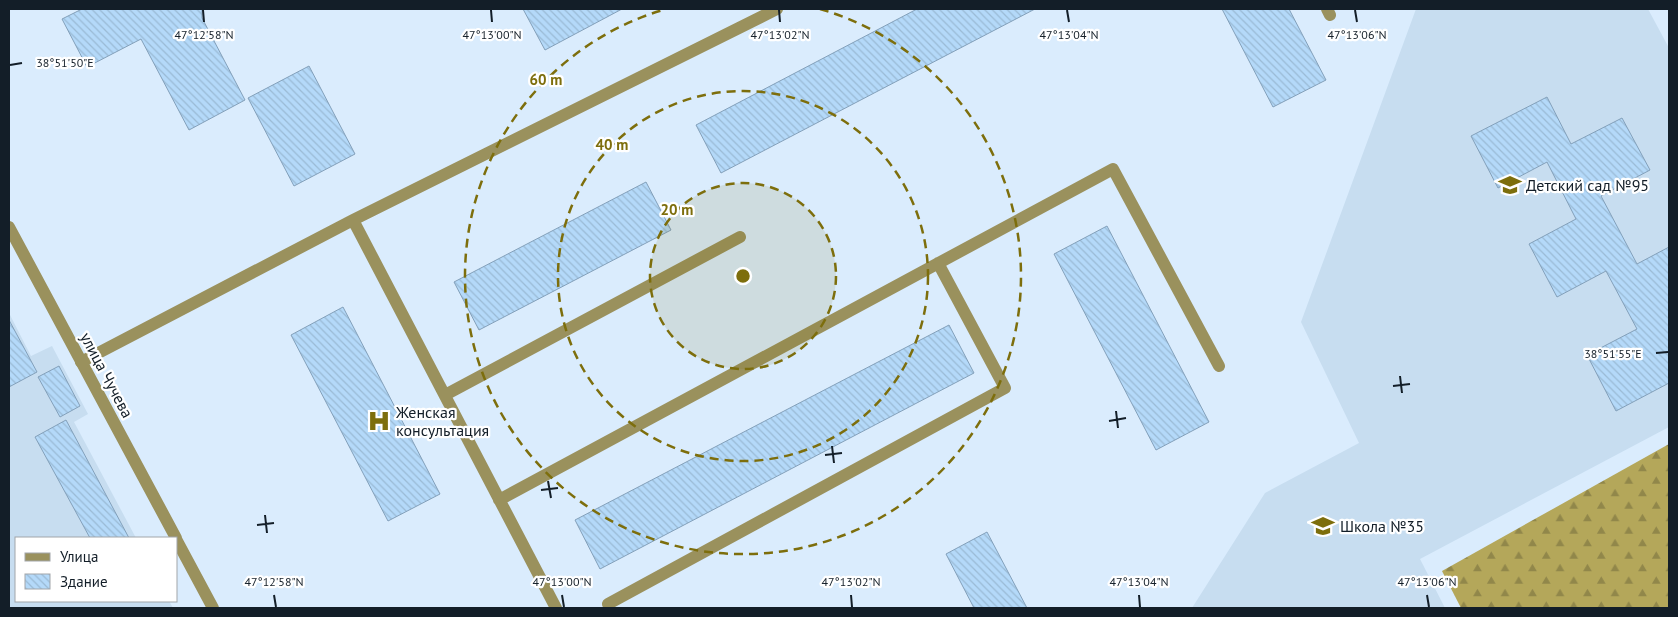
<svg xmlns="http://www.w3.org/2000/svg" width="1678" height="617" font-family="'PT Sans',sans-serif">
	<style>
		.built { fill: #c7ddf0 }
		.forest { fill: url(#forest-firs) }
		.building { fill: url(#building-back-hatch); stroke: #83a0ba }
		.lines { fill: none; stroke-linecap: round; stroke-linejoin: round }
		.service { stroke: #9a915d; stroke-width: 12 }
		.minor { stroke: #9a915d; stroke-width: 12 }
		.ticks { fill: none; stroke: #131e28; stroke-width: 2 }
		.ring { fill: none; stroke: #7d6e0c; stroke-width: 2.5; stroke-dasharray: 9 6 }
		.labels { text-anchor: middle; stroke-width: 4.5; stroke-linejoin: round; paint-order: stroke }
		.poi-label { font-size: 16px; fill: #131e28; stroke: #fff; text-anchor: start }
		.street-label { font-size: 16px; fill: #131e28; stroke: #fff }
		.ticks-label { font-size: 12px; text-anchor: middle; fill: #131e28; stroke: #fff; stroke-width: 4.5; stroke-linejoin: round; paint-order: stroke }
		.centre { fill: #7d6e0c; stroke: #fff; stroke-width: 2.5 }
		.ring-label { font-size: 15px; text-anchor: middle; font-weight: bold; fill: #7d6e0c; stroke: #fff; stroke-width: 4.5; stroke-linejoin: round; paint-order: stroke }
	</style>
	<defs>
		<pattern id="forest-firs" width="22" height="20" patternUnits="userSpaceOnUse" patternTransform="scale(1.25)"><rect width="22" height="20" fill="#b4a75a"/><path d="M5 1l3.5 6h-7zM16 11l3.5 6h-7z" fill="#91874a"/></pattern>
		<pattern id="building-back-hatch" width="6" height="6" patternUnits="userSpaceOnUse" patternTransform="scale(1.25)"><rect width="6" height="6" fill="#b4d9f9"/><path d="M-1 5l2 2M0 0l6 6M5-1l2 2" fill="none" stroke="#9abad5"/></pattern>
	</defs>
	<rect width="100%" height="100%" fill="#daecfd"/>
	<!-- built -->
	<path class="built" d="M1416 9H1648L1669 48V427L1420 559 1445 608H1192L1265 493 1359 443 1301 322Z
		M9 313 31 356 52 346 88 414 74 422 136 538H16V601H169L173 608H9Z"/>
	<!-- forest -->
	<path class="forest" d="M1669 444V608H1461L1442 571Z"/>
	<!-- building -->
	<path class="building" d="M82 9H202V18L245 100 189 130 141 39 87 67 62 19Z
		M523 9H622L545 50Z
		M917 9H1035L721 173 696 125Z
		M1222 9H1289L1326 80 1273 107Z
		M309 66 355 154 294 186 248 98Z
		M1547 97 1571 144 1622 118 1650 170 1601 196 1637 264 1669 247V383L1616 411 1587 355 1637 329 1606 271 1557 297 1529 244 1576 219 1547 162 1498 188 1471 136Z
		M646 182 671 230 479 330 454 282Z
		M1107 226 1209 422 1156 450 1054 254Z
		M343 307 440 494 388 521 291 335Z
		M9 320 37 372 9 387Z
		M949 325 974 373 600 569 575 520Z
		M59 366 80 406 60 417 38 377Z
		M66 420 129 538H90L35 437Z
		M987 532 1027 608H974L946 554Z"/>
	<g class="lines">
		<!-- service -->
		<path class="service" d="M1327 9 1330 15
			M353 220 556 608
			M81 362 353 220 777 9
			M445 395 740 237
			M499 500 1113 169 1219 366
			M608 604 1005 388 938 263"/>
		<!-- minor -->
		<path class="minor" d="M9 227 176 538
			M176 539 213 608"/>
	</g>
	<!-- ticks -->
	<path class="ticks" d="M203 10 204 22M491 10 492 22M779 10 780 22M1067 10 1069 22M1355 10 1357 22M10 65 22 63M1656 353 1668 352M1400 376 1402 393M1393 386 1410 384M1116 411 1118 428M1109 421 1126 418M832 446 834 463M825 455 842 453M548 481 551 498M541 490 558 488M265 515 267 533M257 525 274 523M274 595 276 607M562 595 564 607M851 595 852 607M1139 595 1140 607M1427 595 1429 607"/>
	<!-- distance rings -->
	<circle cx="743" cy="276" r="93" fill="#7d6e0c" fill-opacity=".12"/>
	<g class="ring">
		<circle cx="743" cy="276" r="93"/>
		<circle cx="743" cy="276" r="185"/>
		<path d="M820 9A278 278 0 1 1 666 9"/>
	</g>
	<!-- icons -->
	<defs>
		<symbol id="school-bare" viewBox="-9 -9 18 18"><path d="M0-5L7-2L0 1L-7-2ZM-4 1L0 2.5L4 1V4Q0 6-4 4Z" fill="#7d6e0c" stroke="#fff" stroke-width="2.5" paint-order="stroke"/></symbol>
		<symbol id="hospital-bare" viewBox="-9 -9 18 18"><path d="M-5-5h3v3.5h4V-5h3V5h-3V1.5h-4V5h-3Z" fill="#7d6e0c" stroke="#fff" stroke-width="2.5" paint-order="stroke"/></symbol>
	</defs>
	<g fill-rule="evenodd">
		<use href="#school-bare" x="1494" y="169" width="32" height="32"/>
		<use href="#hospital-bare" x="363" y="405" width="32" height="32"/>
		<use href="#school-bare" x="1307" y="510" width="32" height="32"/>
	</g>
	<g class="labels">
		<!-- poi labels -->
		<g class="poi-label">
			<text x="1526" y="191">Детский сад №95</text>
			<text x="396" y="418">Женская<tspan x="396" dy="18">консультация</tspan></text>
			<text x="1340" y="532">Школа №35</text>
		</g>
		<!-- street labels -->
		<g class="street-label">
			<text transform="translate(107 375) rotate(62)" y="6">улица Чучева</text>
		</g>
	</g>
	<g class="ticks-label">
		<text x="204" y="39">47°12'58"N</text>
		<text x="492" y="39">47°13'00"N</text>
		<text x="780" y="39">47°13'02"N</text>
		<text x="1069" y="39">47°13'04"N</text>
		<text x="1357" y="39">47°13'06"N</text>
		<text x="65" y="67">38°51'50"E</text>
		<text x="1613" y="358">38°51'55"E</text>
		<text x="274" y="586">47°12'58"N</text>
		<text x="562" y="586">47°13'00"N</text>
		<text x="851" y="586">47°13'02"N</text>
		<text x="1139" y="586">47°13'04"N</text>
		<text x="1427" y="586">47°13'06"N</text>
	</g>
	<circle cx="743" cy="276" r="8" class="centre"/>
	<g class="ring-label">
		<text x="546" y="85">60 m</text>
		<text x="612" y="150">40 m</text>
		<text x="677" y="215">20 m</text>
	</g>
	<!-- border -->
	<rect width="1678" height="617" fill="none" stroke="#131e28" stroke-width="20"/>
	<!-- legend -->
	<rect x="15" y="537" width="162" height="65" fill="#ffffff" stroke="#a1a5a9"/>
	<rect x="25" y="553" width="25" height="8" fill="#9a915d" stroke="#a1a5a9"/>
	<text x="60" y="562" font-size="15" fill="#131e28">Улица</text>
	<rect x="25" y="574" width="25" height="15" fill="url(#building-back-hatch)" stroke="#a1a5a9"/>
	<text x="60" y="587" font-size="15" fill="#131e28">Здание</text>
</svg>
